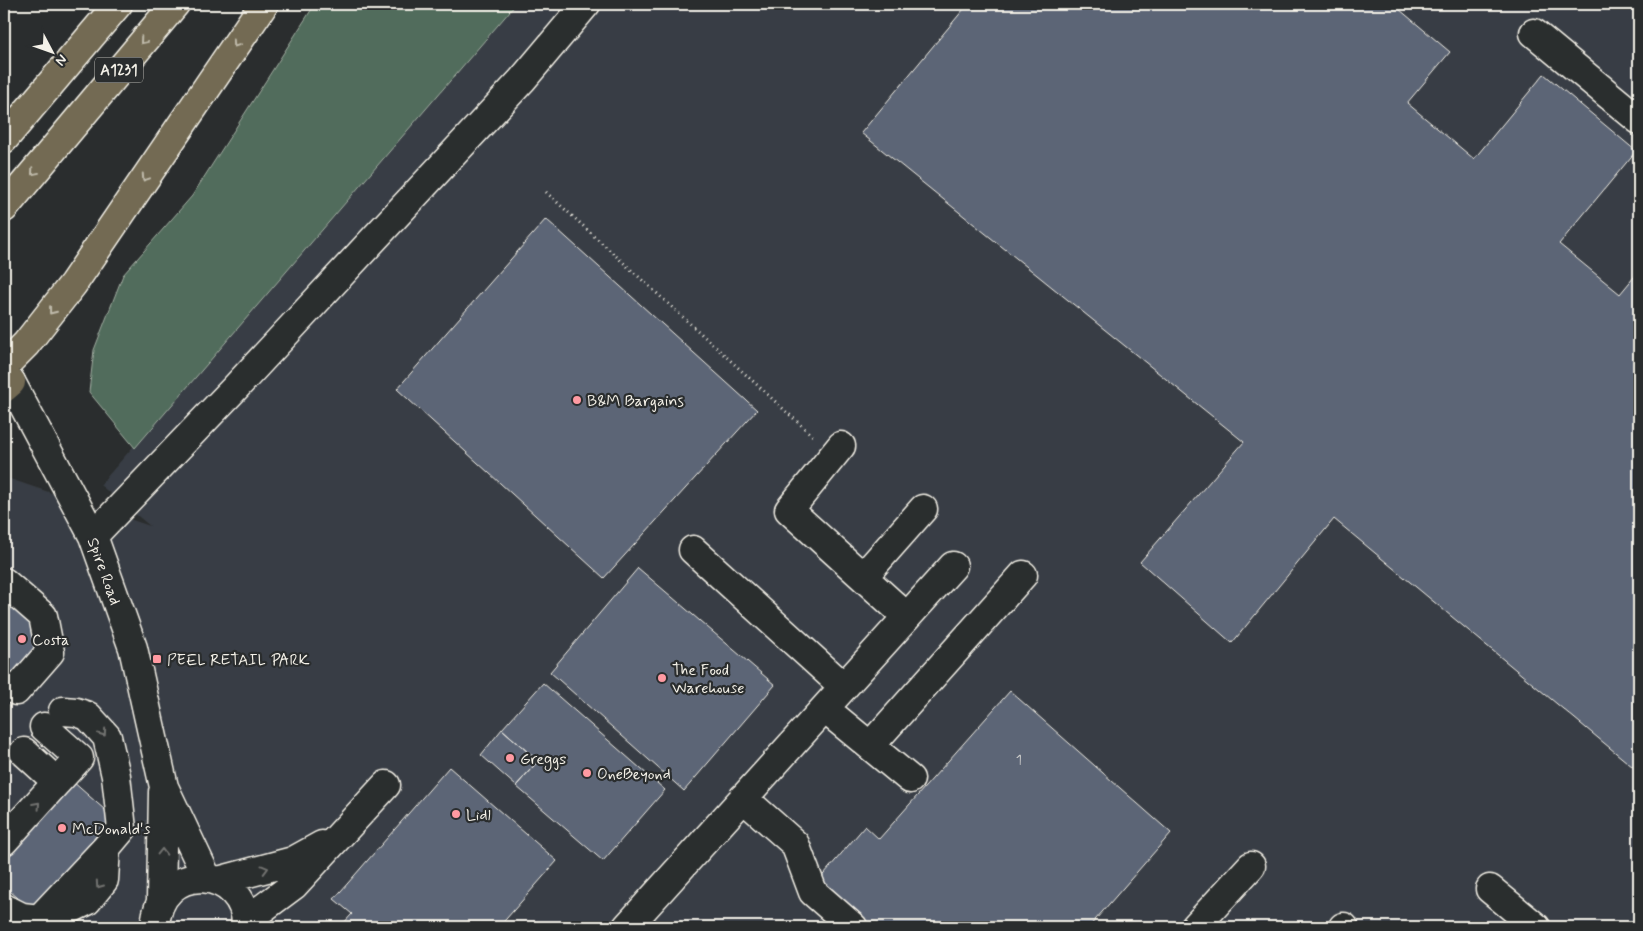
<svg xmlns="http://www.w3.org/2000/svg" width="1643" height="931" font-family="Mynerve,sans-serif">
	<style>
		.built { fill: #393e44 }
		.green { fill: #516c5c; stroke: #a2aea2 }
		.building { fill: #5c6576; stroke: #f4f1e8 }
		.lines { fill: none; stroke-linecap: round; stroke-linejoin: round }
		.minor-casing { stroke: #f4f1e8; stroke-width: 31 }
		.highway-casing { stroke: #f4f1e8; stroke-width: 31 }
		.path { stroke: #f4f1e8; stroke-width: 3; stroke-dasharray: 1 4; stroke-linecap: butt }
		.minor { stroke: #2a2d2e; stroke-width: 28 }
		.highway { stroke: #736b52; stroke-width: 28 }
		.oneway { stroke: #c0bbac }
		.oneway2 { stroke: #71726f }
		.poi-dot { fill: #ff9aa2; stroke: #2a2d2e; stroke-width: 2 }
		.labels { text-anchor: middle; stroke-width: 4.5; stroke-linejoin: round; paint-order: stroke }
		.number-label { font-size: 14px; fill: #cececc }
		.shield { fill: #2a2d2e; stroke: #b7b6b0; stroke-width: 1 }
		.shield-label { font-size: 15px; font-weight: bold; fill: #f4f1e8 }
		.poi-label { font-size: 16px; fill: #f4f1e8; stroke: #2a2d2e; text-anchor: start }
		.street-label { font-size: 16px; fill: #f4f1e8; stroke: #2a2d2e }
	</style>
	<rect width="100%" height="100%" fill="#2a2d2e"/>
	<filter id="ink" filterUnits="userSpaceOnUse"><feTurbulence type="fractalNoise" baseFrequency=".02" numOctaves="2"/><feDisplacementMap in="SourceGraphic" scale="10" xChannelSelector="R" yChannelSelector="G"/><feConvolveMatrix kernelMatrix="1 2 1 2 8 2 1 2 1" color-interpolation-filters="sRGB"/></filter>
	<g filter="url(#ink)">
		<!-- built -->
		<path class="built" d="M515 4H1639V927H4V477L150 526 100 485Z"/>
		<!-- green -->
		<path class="green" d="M315 4H516L135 448 89 392 94 350 123 275 192 196Z"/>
		<!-- building -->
		<path class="building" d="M968 4H1393L1450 52 1407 103 1474 159 1544 74 1636 151 1559 244 1620 294 1639 271V772L1334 519 1232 643 1140 562 1244 442 861 133Z
			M546 219 757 410 604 578 397 389Z
			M638 568 775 685 684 791 550 672Z
			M4 593 41 629V650L16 674 4 670Z
			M543 683 665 790 603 861 516 786 538 761 502 729Z
			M1010 691 1171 833 1089 927H871L818 881 865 826 879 839Z
			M502 729 538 761 516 786 481 755Z
			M449 767 557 861 499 927H340L352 914 334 899Z
			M72 781 113 817 32 910 4 886V859Z"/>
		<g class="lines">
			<defs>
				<path id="minor" d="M1534 33 1639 120
					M4 372 11 382 93 536 133 648 164 787 207 878
					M841 446 789 510 907 617
					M93 536 236 387 522 80 586 4
					M693 550 844 687
					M863 577 923 509
					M4 582 43 616 50 652 16 691
					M825 709 870 746 1023 575
					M44 727 79 758 57 782
					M870 746 910 779
					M743 798 795 844 813 892 853 927
					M4 841 57 782 24 752
					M218 881 293 861 322 845
					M1490 889 1536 927
					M161 900 163 792
					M4 908 22 917 48 920 87 901 104 880 106 848 122 829 116 776 107 737 88 716 76 712 63 711
					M42 916 106 848
					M247 920 294 885 386 785
					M155 927C159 857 248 867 246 927
					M627 927 953 566
					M1195 927 1251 866
					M1343 927H1344"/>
				<path id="highway" d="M4 139 118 4
					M4 208 175 4
					M4 366 26 344 73 284 264 4
					M4 388 11 382"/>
			</defs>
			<!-- minor casing -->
			<use href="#minor" class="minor-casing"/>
			<!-- highway casing -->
			<use href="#highway" class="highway-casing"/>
			<!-- path -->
			<path class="path" d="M546 192 813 436"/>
			<!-- minor -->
			<use href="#minor" class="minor"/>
			<!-- highway -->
			<use href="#highway" class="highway"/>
		</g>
		<!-- one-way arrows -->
		<defs><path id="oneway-chevron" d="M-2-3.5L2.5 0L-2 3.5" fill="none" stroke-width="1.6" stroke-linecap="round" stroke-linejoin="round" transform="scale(1.25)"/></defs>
		<g class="oneway">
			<use href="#oneway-chevron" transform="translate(143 41) rotate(130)"/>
			<use href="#oneway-chevron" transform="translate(236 44) rotate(124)"/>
			<use href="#oneway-chevron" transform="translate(34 172) rotate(130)"/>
			<use href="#oneway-chevron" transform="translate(145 178) rotate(124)"/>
			<use href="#oneway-chevron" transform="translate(52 311) rotate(128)"/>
		</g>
		<g class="oneway2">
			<use href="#oneway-chevron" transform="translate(103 733) rotate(55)"/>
			<use href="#oneway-chevron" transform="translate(37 805) rotate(-48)"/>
			<use href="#oneway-chevron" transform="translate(162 852) rotate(-89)"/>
			<use href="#oneway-chevron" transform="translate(265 869) rotate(-15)"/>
			<use href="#oneway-chevron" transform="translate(99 885) rotate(125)"/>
		</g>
	</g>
	<!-- markers -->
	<g class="poi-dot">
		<circle cx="577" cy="400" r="5"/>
		<circle cx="22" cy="639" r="5"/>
		<rect x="152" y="654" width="10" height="10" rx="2.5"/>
		<circle cx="662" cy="678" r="5"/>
		<circle cx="510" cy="758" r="5"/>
		<circle cx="587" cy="773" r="5"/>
		<circle cx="456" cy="814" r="5"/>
		<circle cx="62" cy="828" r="5"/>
	</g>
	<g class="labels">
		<!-- number labels -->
		<g class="number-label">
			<text x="1019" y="764">1</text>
		</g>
		<!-- shield labels -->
		<rect class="shield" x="95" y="57.5" width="48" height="25" rx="4"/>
		<g class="shield-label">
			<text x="119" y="75">A1231</text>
		</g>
		<!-- poi labels -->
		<g class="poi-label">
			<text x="587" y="406">B&amp;M Bargains</text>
			<text x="32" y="645">Costa</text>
			<text x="167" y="665">PEEL RETAIL PARK</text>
			<text x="672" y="675">The Food<tspan x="672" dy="18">Warehouse</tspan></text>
			<text x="520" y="764">Greggs</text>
			<text x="597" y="779">OneBeyond</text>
			<text x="466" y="820">Lidl</text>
			<text x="72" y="834">McDonald's</text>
		</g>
		<!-- street labels -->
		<g class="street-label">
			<text transform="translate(105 571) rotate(70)" y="6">Spire Road</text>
		</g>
	</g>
	<!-- margin -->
	<rect width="1643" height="931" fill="none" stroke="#2a2d2e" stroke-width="20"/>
	<rect x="10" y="10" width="1623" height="911" fill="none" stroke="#f4f1e8" stroke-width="2" filter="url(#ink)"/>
	<!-- north arrow -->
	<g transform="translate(52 52) rotate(131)" stroke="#2a2d2e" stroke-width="4" paint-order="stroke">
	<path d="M0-4L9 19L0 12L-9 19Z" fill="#f4f1e8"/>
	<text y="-8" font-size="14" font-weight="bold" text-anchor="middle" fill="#f4f1e8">N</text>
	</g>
</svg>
